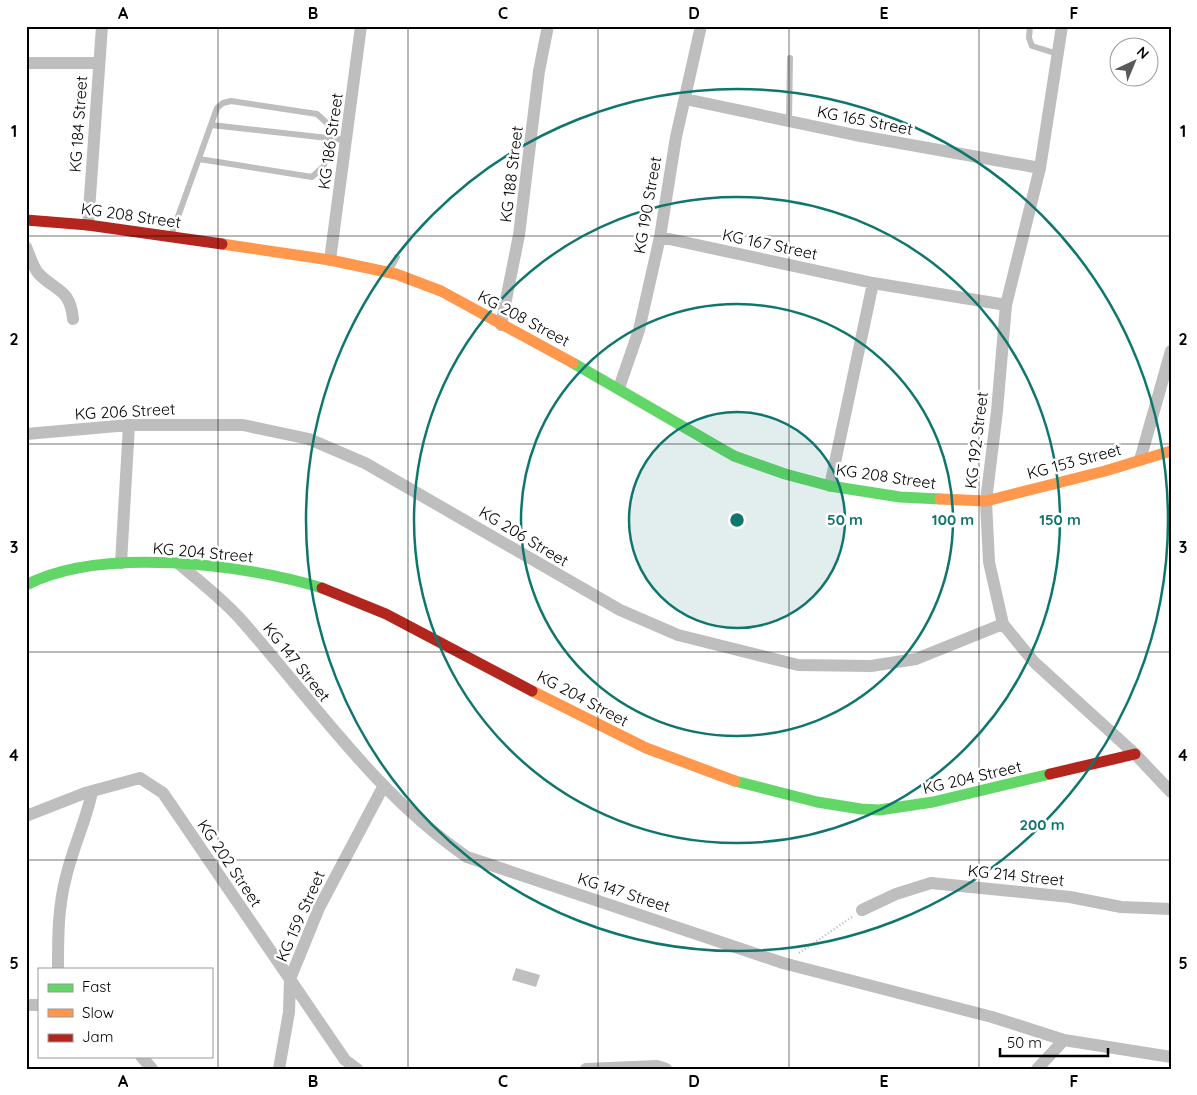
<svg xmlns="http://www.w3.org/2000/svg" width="1197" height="1095" font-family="Quicksand,sans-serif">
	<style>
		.water { fill: #bfbfbf }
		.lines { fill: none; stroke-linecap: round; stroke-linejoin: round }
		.path { stroke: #b9b9b9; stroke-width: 2.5; stroke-dasharray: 1 2.5; stroke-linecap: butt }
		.lane { stroke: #bebebe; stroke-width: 6 }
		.street { stroke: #bebebe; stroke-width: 12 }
		.fast { stroke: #63d668; stroke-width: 11 }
		.slow { stroke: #ff974d; stroke-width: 11 }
		.jam { stroke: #b3261e; stroke-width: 11 }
		.grid { fill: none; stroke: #000; stroke-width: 1; stroke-opacity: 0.55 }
		.ring { fill: none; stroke: #0f766e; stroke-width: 2.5 }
		.labels { text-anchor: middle; stroke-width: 5; stroke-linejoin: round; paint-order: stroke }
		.street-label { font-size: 16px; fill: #000; stroke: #fff }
		.centre { fill: #0f766e; stroke: #fff; stroke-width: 2.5 }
		.ring-label { font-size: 15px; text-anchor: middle; font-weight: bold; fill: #0f766e; stroke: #fff; stroke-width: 5; stroke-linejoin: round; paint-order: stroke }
		.neatline { fill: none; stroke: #000; stroke-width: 2 }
		.grid-label { font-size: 16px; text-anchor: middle; font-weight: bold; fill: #000 }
	</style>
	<rect width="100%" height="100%" fill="#fff"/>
	<!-- water -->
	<path class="water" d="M516 968 540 975 536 987 512 980Z"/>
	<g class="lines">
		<!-- path -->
		<path class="path" d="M799 953 852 917"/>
		<!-- lane -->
		<path class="lane" d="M1030 26 1029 38 1032 46 1058 54
			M789 121 790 58
			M211 125 346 140
			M171 236 217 108 223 103 231 101 317 114 328 124 324 166 312 177 199 159
			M389 271 397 257"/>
		<!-- street -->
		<path class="street" d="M1062 26 1040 168 1006 305 997 411 986 501 989 562 1003 624 1034 662 1135 754 1171 792
			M26 63H99
			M685 99 855 135 1040 168
			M88 225 102 26
			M660 237 873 283 1006 305
			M26 247C30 256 32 265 38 273 56 292 70 288 73 319
			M330 260 361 26
			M501 325 519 235 539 71 548 26
			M619 388 639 330 660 237 676 137 701 26
			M26 434 129 425H243L309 439 365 463 620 610 678 635 798 665 871 666 916 659 1003 624
			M1140 460 1171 351
			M830 486 873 283
			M121 563 129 425
			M178 563C200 582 224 600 243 622 315 704 376 794 467 857L783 963 992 1017 1064 1040 1171 1057
			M26 816 85 793 140 778 163 793 345 1060 357 1069
			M862 910 896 894 931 883 1070 897 1121 907 1171 909
			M58 969C58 937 58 907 66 877 73 847 86 821 92 792
			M26 1005H39
			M141 1056 152 1069
			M279 1069 289 1012 290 979 319 908 383 787
			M586 1069 657 1066 666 1069
			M1037 1069 1064 1040"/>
		<!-- fast -->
		<path class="fast" d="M573 363 734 456 785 474 830 486 900 497 940 499
			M26 585C101 546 244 564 322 588
			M735 781 817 802 861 809 879 810 933 802 1050 774"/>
		<!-- slow -->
		<path class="slow" d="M222 244 330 260 396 274 441 291 573 363
			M940 499 986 501 1105 471 1171 451
			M532 691 646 748 735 781"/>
		<!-- jam -->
		<path class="jam" d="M26 220 88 225 222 244
			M322 588 386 614 532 691
			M1050 774 1135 754"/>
	</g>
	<!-- grid -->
	<path class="grid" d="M218 26V1069M408 26V1069M598 26V1069M789 26V1069M979 26V1069M26 236H1171M26 444H1171M26 652H1171M26 860H1171"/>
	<!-- distance rings -->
	<circle cx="737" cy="520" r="108" fill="#0f766e" fill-opacity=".12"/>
	<g class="ring">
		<circle cx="737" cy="520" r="108"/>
		<circle cx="737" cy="520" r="216"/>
		<circle cx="737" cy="520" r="323"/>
		<circle cx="737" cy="520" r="431"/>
	</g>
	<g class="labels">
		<!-- street labels -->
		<g class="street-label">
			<text transform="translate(865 120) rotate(11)" y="6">KG 165 Street</text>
			<text transform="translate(78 124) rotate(-86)" y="6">KG 184 Street</text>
			<text transform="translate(330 141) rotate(-82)" y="6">KG 186 Street</text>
			<text transform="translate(511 174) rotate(-83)" y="6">KG 188 Street</text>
			<text transform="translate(647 205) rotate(-80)" y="6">KG 190 Street</text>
			<text transform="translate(131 215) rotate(8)" y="6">KG 208 Street</text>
			<text transform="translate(770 244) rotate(12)" y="6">KG 167 Street</text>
			<text transform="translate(524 318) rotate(28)" y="6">KG 208 Street</text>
			<text transform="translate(125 411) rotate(-3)" y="6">KG 206 Street</text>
			<text transform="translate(976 440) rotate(-83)" y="6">KG 192 Street</text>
			<text transform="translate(1074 461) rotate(-15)" y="6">KG 153 Street</text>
			<text transform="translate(886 476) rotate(8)" y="6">KG 208 Street</text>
			<text transform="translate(524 536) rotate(31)" y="6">KG 206 Street</text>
			<text transform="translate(203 552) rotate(5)" y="6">KG 204 Street</text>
			<text transform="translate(297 662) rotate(51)" y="6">KG 147 Street</text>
			<text transform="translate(583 698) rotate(28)" y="6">KG 204 Street</text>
			<text transform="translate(972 777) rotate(-13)" y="6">KG 204 Street</text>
			<text transform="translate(230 863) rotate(56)" y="6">KG 202 Street</text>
			<text transform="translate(1016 875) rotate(6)" y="6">KG 214 Street</text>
			<text transform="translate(624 892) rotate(18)" y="6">KG 147 Street</text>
			<text transform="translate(300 916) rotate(-66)" y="6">KG 159 Street</text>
		</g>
	</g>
	<circle cx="737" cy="520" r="8" class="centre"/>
	<g class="ring-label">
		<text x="845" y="525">50 m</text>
		<text x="953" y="525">100 m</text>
		<text x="1060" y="525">150 m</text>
		<text x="1042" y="830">200 m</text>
	</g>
	<!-- border -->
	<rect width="1197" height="1095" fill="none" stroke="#ffffff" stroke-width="55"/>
	<!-- legend -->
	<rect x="38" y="968" width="175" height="90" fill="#ffffff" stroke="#999999"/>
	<rect x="48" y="984" width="25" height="8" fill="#63d668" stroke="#999999"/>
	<text x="82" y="992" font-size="15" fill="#000000">Fast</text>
	<rect x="48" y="1009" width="25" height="8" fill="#ff974d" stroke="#999999"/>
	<text x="82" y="1018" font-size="15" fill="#000000">Slow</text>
	<rect x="48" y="1034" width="25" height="8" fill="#b3261e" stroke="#999999"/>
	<text x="82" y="1042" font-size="15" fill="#000000">Jam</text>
	<!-- north arrow -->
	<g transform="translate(1134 62) rotate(44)"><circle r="24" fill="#ffffff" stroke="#999999"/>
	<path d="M0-4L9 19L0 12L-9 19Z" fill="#595959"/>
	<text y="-8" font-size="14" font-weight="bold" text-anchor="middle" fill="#000000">N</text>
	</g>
	<!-- scale -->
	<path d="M1000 1048v8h108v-8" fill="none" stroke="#000000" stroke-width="2.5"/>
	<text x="1007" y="1048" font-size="15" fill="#000000" stroke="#ffffff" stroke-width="4" paint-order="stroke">50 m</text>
	<rect x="28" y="28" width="1142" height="1040" class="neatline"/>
	<g class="grid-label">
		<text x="123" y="19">A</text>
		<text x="313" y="19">B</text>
		<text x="503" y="19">C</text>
		<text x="694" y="19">D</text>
		<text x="884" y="19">E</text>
		<text x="1074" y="19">F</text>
		<text x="14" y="137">1</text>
		<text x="1183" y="137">1</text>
		<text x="14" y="345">2</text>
		<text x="1183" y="345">2</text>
		<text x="14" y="553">3</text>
		<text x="1183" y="553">3</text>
		<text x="14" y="761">4</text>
		<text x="1183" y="761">4</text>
		<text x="14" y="969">5</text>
		<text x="1183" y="969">5</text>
		<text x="123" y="1087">A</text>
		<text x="313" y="1087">B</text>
		<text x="503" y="1087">C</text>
		<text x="694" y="1087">D</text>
		<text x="884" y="1087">E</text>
		<text x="1074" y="1087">F</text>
	</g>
</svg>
